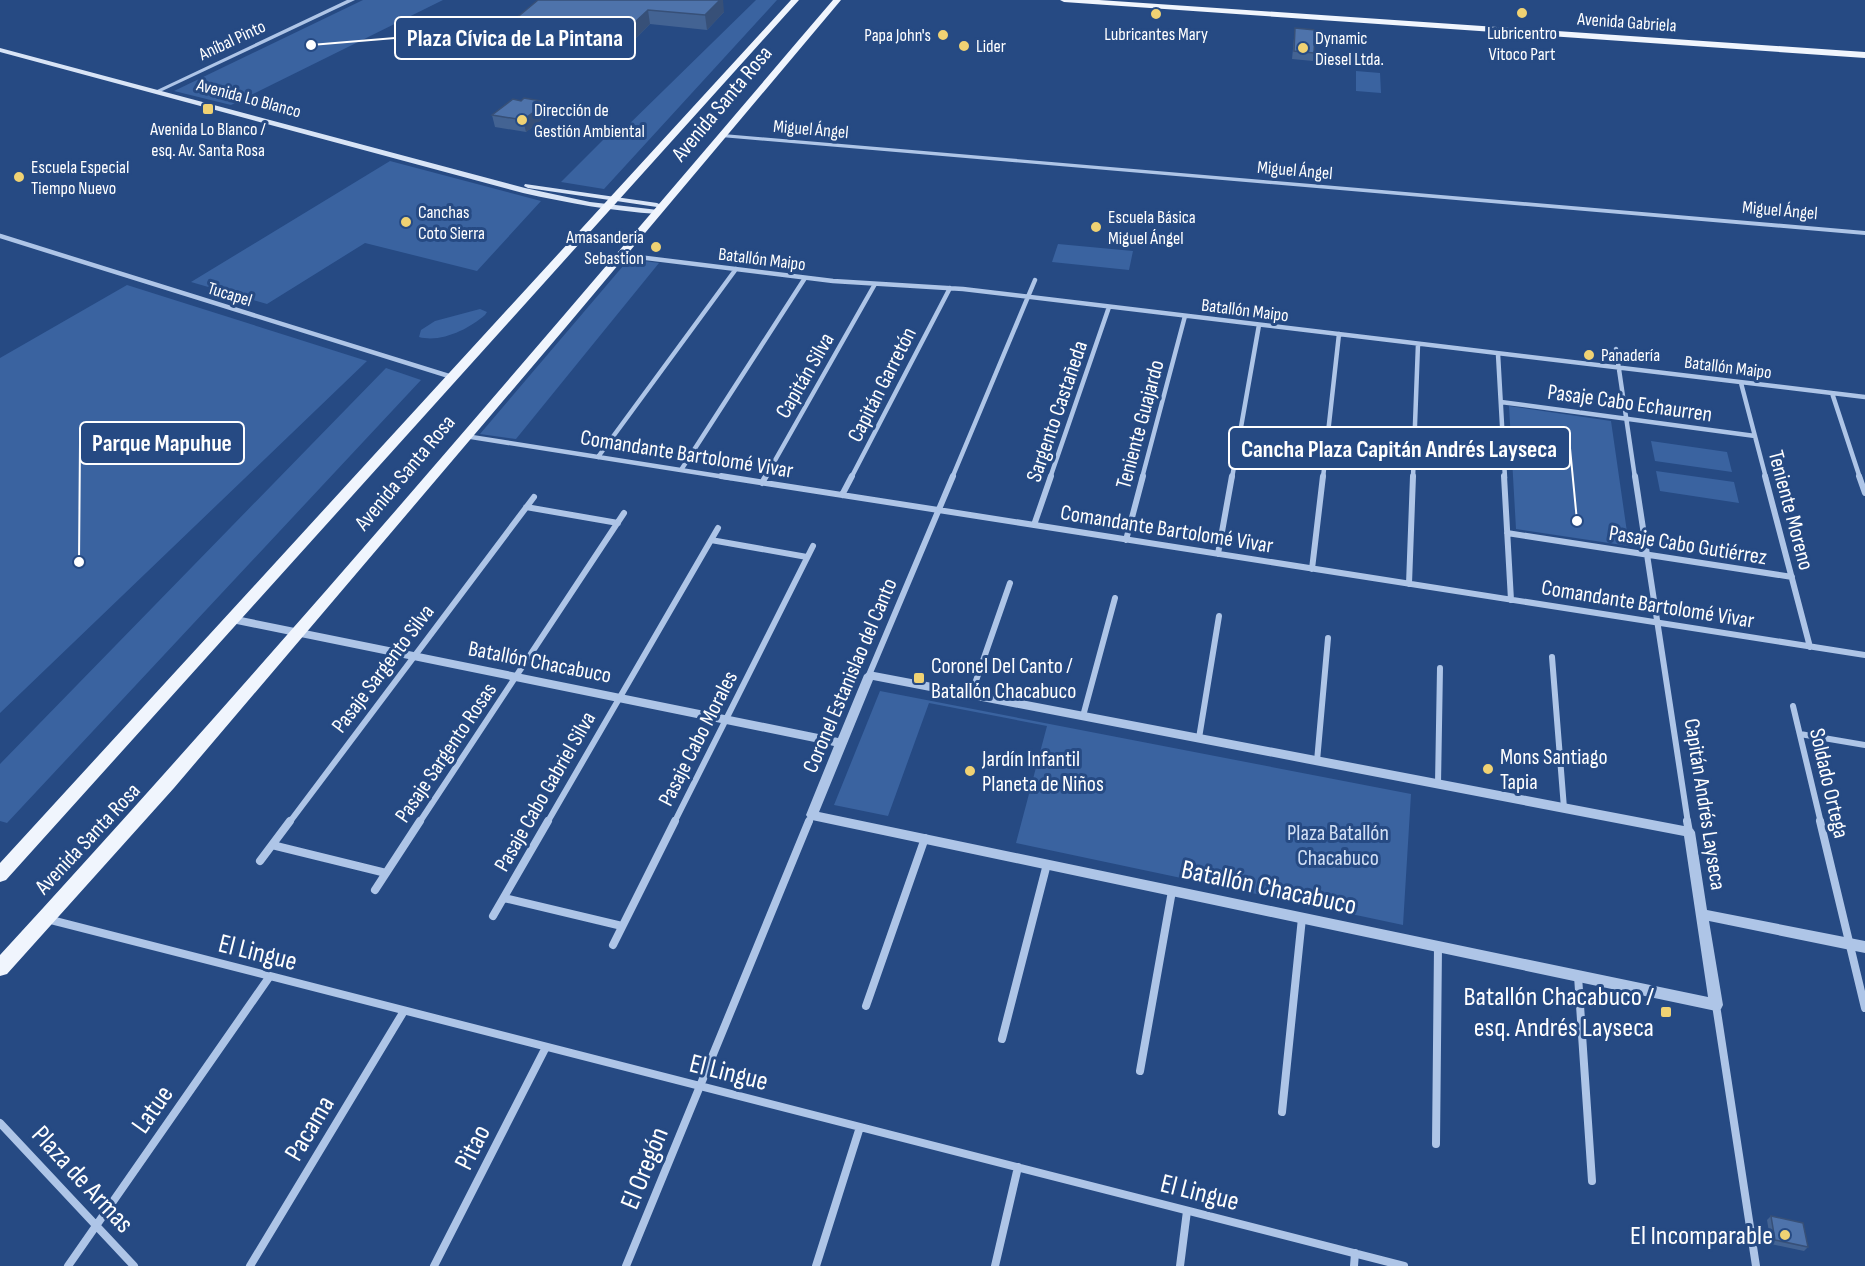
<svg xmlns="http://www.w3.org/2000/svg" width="1865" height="1266" font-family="'Sofia Sans Condensed',sans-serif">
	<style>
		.green { fill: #3a63a0 }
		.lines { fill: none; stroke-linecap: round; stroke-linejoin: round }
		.minor-far2 { stroke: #aec5e7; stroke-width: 4.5 }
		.minor-far1 { stroke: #aec5e7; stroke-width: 6 }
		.minor { stroke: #aec5e7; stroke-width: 8 }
		.tertiary { fill: #aec5e7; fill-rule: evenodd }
		.secondary { fill: #d8e4f6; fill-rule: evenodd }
		.primary { fill: #f0f5fd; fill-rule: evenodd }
		.wall { fill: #436393 }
		.shaded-wall { fill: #375078 }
		.building { fill: #4e73ab; stroke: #375078; stroke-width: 1.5 }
		.poi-dot { fill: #f0d273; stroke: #264a83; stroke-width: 2 }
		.labels { text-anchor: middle; stroke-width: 6; stroke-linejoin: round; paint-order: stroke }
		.far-street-label { font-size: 18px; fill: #fff; stroke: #264a83 }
		.far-poi-label { font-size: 18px; fill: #fff; stroke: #264a83; text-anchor: start }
		.street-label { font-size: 22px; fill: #fff; stroke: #264a83 }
		.poi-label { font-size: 22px; fill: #fff; stroke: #264a83; text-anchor: start }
		.park-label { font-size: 22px; fill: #d2e0f6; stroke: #264a83 }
		.near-street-label { font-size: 27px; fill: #fff; stroke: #264a83 }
		.near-poi-label { font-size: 27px; fill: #fff; stroke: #264a83; text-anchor: end }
		.leader { fill: none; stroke: #fff; stroke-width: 2 }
		.callout-dot { fill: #fff; stroke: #264a83; stroke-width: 2 }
		.callout { fill: #264a83; stroke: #fff; stroke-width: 2 }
		.callout-label { font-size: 24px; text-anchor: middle; font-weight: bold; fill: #fff }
	</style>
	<rect width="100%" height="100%" fill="#264a83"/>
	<!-- green -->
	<path class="green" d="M363 0H443L231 105 174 91Z
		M756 0H777L604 189 561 182 608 135 620 133Z
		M1356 71 1380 73 1381 93 1356 91Z
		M390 161 541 201 477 271 365 243 267 304 191 282Z
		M1058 244 1133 251 1129 270 1052 262Z
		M629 259 659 263 516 439 480 434Z
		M127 285 367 361 0 713V358Z
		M480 309 487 312 485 315C469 329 441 343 419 337L421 330 435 321Z
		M386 368 421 380 7 823 0 821V764Z
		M1509 406 1611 421 1629 546 1516 529Z
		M1651 441 1727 452 1732 472 1655 461Z
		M1656 471 1734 482 1739 503 1660 491Z
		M880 691 1411 794 1403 925 1016 843 1047 726 929 703 888 816 834 805Z"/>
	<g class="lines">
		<!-- minor-far2 -->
		<path class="minor-far2" d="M0 236 452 377
			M622 255 833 281 963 289 1865 397
			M1616 349 1635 478
			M1498 354 1505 478
			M1741 383 1766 478
			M1832 393 1860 478
			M1501 402 1755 436
			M465 436 731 478
			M598 457 736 269
			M681 470 805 278
			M765 478 875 284
			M851 478 950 288
			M952 478 1035 280
			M1050 478 1109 307
			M1142 478 1185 316
			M1232 478 1259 325
			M1323 478 1339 334
			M1413 478 1418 344"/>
		<!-- minor-far1 -->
		<path class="minor-far1" d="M721 476 1865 655
			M1504 476 1511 600
			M1635 476 1688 823
			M1765 476 1810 647
			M1859 476 1865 493
			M762 483 766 476
			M842 495 852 476
			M526 507 618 523
			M1034 525 1051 476
			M1507 533 1792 577
			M711 540 807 557
			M1126 540 1143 476
			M1218 554 1232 476
			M1312 569 1323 476
			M1409 584 1413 476
			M1552 657 1564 808
			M869 675 953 476
			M971 695 1010 583
			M1793 706 1821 823
			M1083 716 1115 598
			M1800 734 1865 745
			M1199 738 1219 616
			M1317 761 1328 638
			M1438 784 1440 668
			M289 823 534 497
			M419 823 624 513
			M547 823 718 528
			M674 823 813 546
			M809 823 812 815"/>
		<!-- minor -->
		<path class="minor" d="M1687 821 1689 832
			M1820 821 1865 1008
			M272 845 386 873
			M260 861 290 821
			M375 890 420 821
			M504 898 622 926
			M493 916 548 821
			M47 919 1404 1266
			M613 945 675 821
			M1578 976 1592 1181
			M1716 1005 1756 1266
			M866 1006 925 838
			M1002 1039 1047 864
			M1140 1071 1172 891
			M1282 1112 1302 918
			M0 1123 134 1266
			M1436 1144 1438 947
			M68 1266 270 976
			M250 1266 404 1011
			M434 1266 546 1047
			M626 1266 809 821
			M816 1266 860 1127
			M995 1266 1018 1167
			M1180 1266 1187 1211
			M1354 1266 1355 1253"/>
		<!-- tertiary -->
		<path class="tertiary" d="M347 0H355L160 92 155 91Z
			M723 134 1865 231V235L721 137V135Z
			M231 615 838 738 864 675 869 671 1689 827 1693 829 1695 832 1707 910 1865 941V953L1709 921 1723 1005 1721 1009 1716 1011 812 820 808 818 806 815 834 746 227 622 226 619 227 616ZM873 680 1684 836 1708 997 819 812Z"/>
		<!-- secondary -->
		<path class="secondary" d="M0 48 525 188 590 202 658 210 662 212 658 214C612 211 568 203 523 193L0 52Z
			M525 184 657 203 661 205 657 207 528 188 524 186Z"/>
		<!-- primary -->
		<path class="primary" d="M791 0H799L6 880 0 882V863Z
			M833 0H841L566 327 174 788 7 974 0 976V955C286 644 559 321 833 0Z
			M1060 0H1099L1865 52V58L1064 2Z"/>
	</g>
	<!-- wall -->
	<path class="wall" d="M538 0 724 12 707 30 650 24 622 52 511 40 508 25Z
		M1295 28 1314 53 1313 61 1292 59Z
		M549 114 526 132 495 127 492 115Z
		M1771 1216 1808 1247 1804 1251 1771 1244 1767 1220Z"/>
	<!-- shaded-wall -->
	<path class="shaded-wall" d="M720 0H723L724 12 707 30 705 15Z
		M648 10 650 24 622 52 619 37Z
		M547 102 549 114 526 132 523 120Z"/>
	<!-- building -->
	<path class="building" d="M538 0H720L705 15 648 10 619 37 508 25Z
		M1295 28 1315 30 1314 53 1294 51Z
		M524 98 547 102 523 120 492 115 513 99 521 101Z
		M1771 1216 1803 1223 1808 1247 1775 1240Z"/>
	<!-- markers -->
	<g class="poi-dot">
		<circle cx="1522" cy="13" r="6"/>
		<circle cx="1156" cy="14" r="6"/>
		<circle cx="943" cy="35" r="6"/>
		<circle cx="964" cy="46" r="6"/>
		<circle cx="1303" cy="48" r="6"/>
		<rect x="202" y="103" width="12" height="12" rx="3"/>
		<circle cx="522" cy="120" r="6"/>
		<circle cx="19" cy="177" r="6"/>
		<circle cx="406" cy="222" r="6"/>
		<circle cx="1096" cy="227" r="6"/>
		<circle cx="656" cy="247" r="6"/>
		<circle cx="1589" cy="355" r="6"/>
		<rect x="913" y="672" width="12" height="12" rx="3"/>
		<circle cx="1488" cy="769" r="6"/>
		<circle cx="970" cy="771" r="6"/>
		<rect x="1660" y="1006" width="12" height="12" rx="3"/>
		<circle cx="1785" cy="1235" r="6"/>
	</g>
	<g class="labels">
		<!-- far-street labels -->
		<g class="far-street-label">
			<text transform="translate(1627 22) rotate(4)" y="6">Avenida Gabriela</text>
			<text transform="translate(232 40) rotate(-25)" y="6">Aníbal Pinto</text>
			<text transform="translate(249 98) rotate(15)" y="6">Avenida Lo Blanco</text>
			<text transform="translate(811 129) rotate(5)" y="6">Miguel Ángel</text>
			<text transform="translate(1295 170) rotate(5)" y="6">Miguel Ángel</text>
			<text transform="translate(1780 210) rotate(5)" y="6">Miguel Ángel</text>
			<text transform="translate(762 259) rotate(7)" y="6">Batallón Maipo</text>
			<text transform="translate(230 294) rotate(17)" y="6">Tucapel</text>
			<text transform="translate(1245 310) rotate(7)" y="6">Batallón Maipo</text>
			<text transform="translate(1728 367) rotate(7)" y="6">Batallón Maipo</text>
		</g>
		<!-- far-poi labels -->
		<g class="far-poi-label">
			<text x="1522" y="39" text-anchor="middle">Lubricentro<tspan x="1522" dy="21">Vitoco Part</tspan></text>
			<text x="1156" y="40" text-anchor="middle">Lubricantes Mary</text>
			<text x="931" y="41" text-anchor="end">Papa John's</text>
			<text x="1315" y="44">Dynamic<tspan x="1315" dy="21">Diesel Ltda.</tspan></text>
			<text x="976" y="52">Lider</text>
			<text x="534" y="116">Dirección de<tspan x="534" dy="21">Gestión Ambiental</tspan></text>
			<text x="208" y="135" text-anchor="middle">Avenida Lo Blanco /<tspan x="208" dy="21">esq. Av. Santa Rosa</tspan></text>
			<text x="31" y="173">Escuela Especial<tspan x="31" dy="21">Tiempo Nuevo</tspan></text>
			<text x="418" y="218">Canchas<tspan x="418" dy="21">Coto Sierra</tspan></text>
			<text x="1108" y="223">Escuela Básica<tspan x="1108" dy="21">Miguel Ángel</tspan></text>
			<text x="644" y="243" text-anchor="end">Amasanderia<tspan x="644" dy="21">Sebastion</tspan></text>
			<text x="1601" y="361">Panadería</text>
		</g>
		<!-- street labels -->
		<g class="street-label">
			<text transform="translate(721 103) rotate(-50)" y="8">Avenida Santa Rosa</text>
			<text transform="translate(804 375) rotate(-60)" y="8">Capitán Silva</text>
			<text transform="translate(881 384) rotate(-63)" y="8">Capitán Garretón</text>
			<text transform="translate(1630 402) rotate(8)" y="8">Pasaje Cabo Echaurren</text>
			<text transform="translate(1056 411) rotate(-71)" y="8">Sargento Castañeda</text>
			<text transform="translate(1139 424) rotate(-75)" y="8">Teniente Guajardo</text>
			<text transform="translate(687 453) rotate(9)" y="8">Comandante Bartolomé Vivar</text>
			<text transform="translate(404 472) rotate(-50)" y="8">Avenida Santa Rosa</text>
			<text transform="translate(1792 510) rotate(75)" y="8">Teniente Moreno</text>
			<text transform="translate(1167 528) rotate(9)" y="8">Comandante Bartolomé Vivar</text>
			<text transform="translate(1688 544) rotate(9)" y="8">Pasaje Cabo Gutiérrez</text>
			<text transform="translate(1648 603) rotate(9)" y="8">Comandante Bartolomé Vivar</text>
			<text transform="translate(540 661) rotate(11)" y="8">Batallón Chacabuco</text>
			<text transform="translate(382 668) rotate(-53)" y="8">Pasaje Sargento Silva</text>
			<text transform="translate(849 675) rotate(-67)" y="8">Coronel Estanislao del Canto</text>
			<text transform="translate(697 738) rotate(-63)" y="8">Pasaje Cabo Morales</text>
			<text transform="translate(445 752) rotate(-56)" y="8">Pasaje Sargento Rosas</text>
			<text transform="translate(1830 783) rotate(77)" y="8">Soldado Ortega</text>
			<text transform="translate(544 791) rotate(-60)" y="8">Pasaje Cabo Gabriel Silva</text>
			<text transform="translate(1706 804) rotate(81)" y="8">Capitán Andrés Layseca</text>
			<text transform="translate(87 838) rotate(-47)" y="8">Avenida Santa Rosa</text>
		</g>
		<!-- poi labels -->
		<g class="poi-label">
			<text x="931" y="673">Coronel Del Canto /<tspan x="931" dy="25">Batallón Chacabuco</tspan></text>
			<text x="1500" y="764">Mons Santiago<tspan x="1500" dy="25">Tapia</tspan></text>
			<text x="982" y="766">Jardín Infantil<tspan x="982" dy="25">Planeta de Niños</tspan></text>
		</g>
		<!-- park labels -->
		<g class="park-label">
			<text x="1338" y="840">Plaza Batallón<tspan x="1338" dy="25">Chacabuco</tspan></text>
		</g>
		<!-- near-street labels -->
		<g class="near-street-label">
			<text transform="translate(1269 887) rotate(12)" y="9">Batallón Chacabuco</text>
			<text transform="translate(258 952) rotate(14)" y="9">El Lingue</text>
			<text transform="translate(729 1072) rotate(14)" y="9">El Lingue</text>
			<text transform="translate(152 1109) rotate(-55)" y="9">Latue</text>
			<text transform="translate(309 1128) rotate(-59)" y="9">Pacama</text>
			<text transform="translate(472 1147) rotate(-63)" y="9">Pitao</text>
			<text transform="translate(644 1168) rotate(-68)" y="9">El Oregón</text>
			<text transform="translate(83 1179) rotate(47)" y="9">Plaza de Armas</text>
			<text transform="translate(1200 1192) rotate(14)" y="9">El Lingue</text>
		</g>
		<!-- near-poi labels -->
		<g class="near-poi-label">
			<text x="1654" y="1005">Batallón Chacabuco /<tspan x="1654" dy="31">esq. Andrés Layseca</tspan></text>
			<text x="1773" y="1244">El Incomparable</text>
		</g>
	</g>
	<!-- callouts -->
	<path class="leader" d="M311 45L395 38M79 562L80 443M1577 521L1570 448"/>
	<g class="callout-dot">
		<circle cx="311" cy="45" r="6"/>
		<circle cx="79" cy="562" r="6"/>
		<circle cx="1577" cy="521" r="6"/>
	</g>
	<g class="callout">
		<rect x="395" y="17" width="240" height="42" rx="6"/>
		<rect x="80" y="422" width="164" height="42" rx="6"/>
		<rect x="1229" y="427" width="341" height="42" rx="6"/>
	</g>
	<g class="callout-label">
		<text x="515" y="46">Plaza Cívica de La Pintana</text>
		<text x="162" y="451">Parque Mapuhue</text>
		<text x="1399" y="457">Cancha Plaza Capitán Andrés Layseca</text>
	</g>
</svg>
